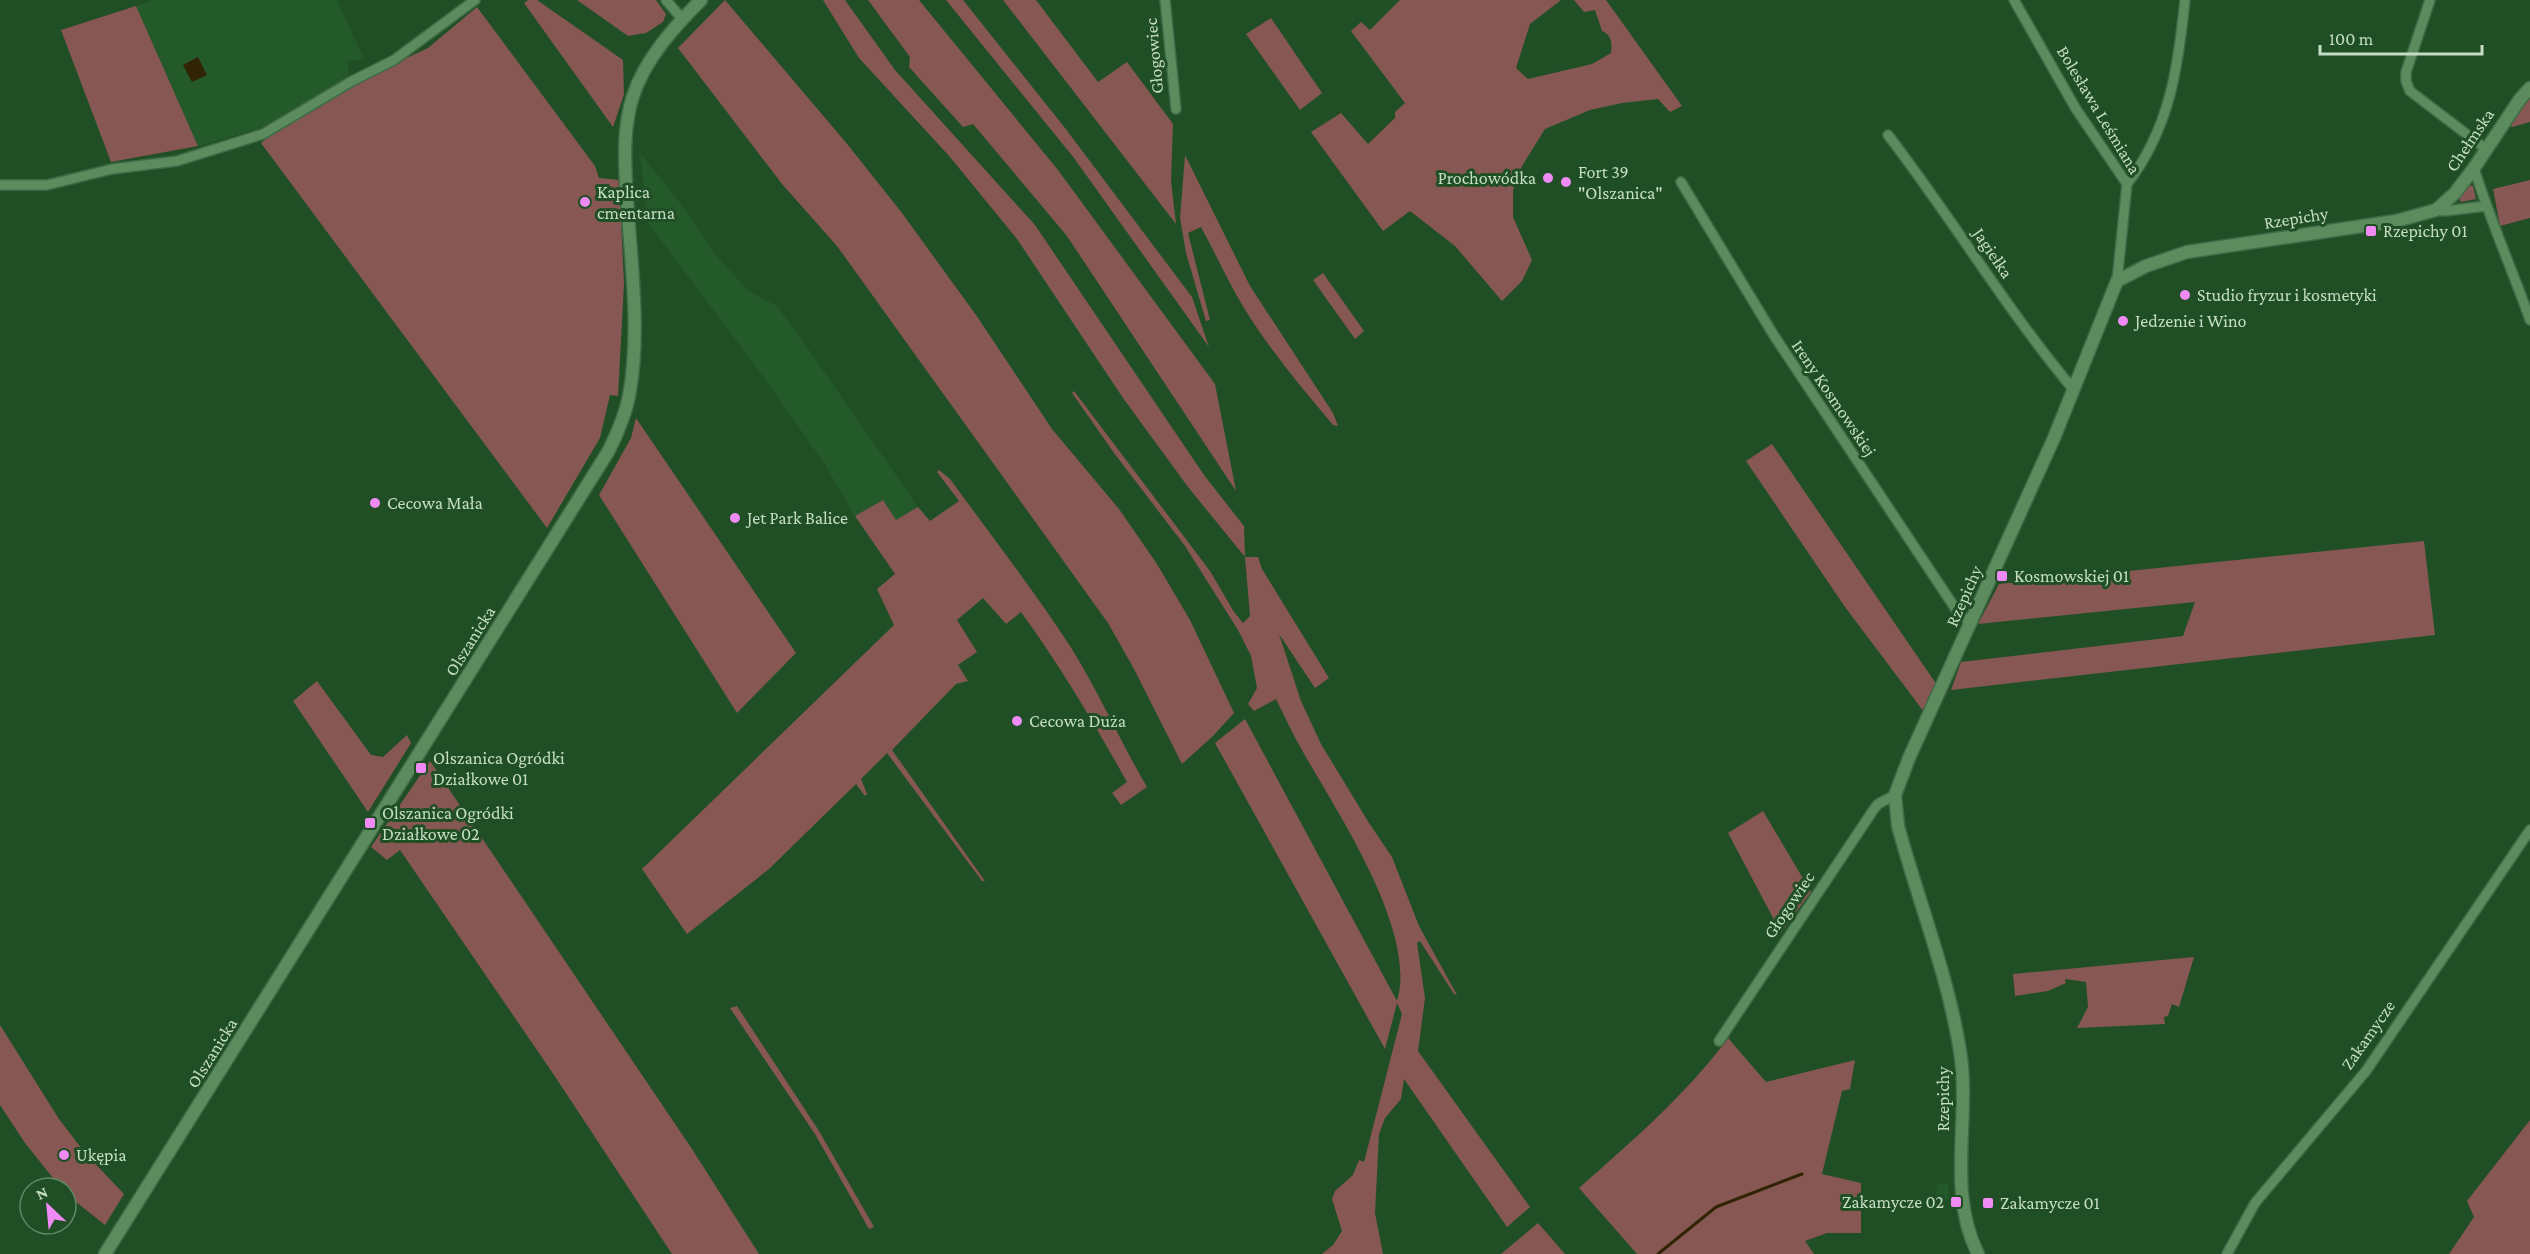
<svg xmlns="http://www.w3.org/2000/svg" width="2530" height="1254" font-family="'Crimson Pro',serif">
	<style>
		.built { fill: #245a2a }
		.green { fill: #865753 }
		.water { fill: #302405 }
		.lines { fill: none; stroke-linecap: round; stroke-linejoin: round }
		.stream { stroke: #302405; stroke-width: 3 }
		.minor-casing { stroke: #3f6a46; stroke-width: 12 }
		.tertiary-casing { stroke: #3f6a46; stroke-width: 15 }
		.minor { stroke: #5c8c5e; stroke-width: 9 }
		.tertiary { stroke: #5c8c5e; stroke-width: 12 }
		.poi-dot { fill: #f08bf5; stroke: #204f25; stroke-width: 2 }
		.labels { text-anchor: middle; stroke-width: 6; stroke-linejoin: round; paint-order: stroke }
		.street-label { font-size: 18px; fill: #c4ddc4; stroke: #204f25 }
		.poi-label { font-size: 18px; fill: #c4ddc4; stroke: #204f25; text-anchor: start }
	</style>
	<rect width="100%" height="100%" fill="#204f25"/>
	<!-- built -->
	<path class="built" d="M153 0H337L364 59 347 60 349 77 258 129 198 146 136 6Z
		M640 153 684 208 714 253 747 290 777 306 802 340 918 507 896 521 883 500 855 516 824 463 754 364 648 223Z
		M1938 1183 1948 1185V1200L1935 1197Z"/>
	<!-- green -->
	<path class="green" d="M528 0H537L623 60 624 94 613 127 524 3Z
		M577 0H656L666 14 663 22 646 33 628 36Z
		M725 0 848 145 902 213 976 315 1052 429 1119 509 1157 564 1190 620 1234 713 1213 736 1182 764 1134 669 1108 623 837 246 782 184 678 48Z
		M823 0H845L895 70 1035 225 1204 475 1244 526 1245 557H1258L1262 569 1329 678 1315 688 1279 634 1301 701 1321 744 1369 823 1392 857 1419 926 1457 995 1454 994 1420 941 1417 943 1425 998 1418 1051 1530 1207 1507 1227 1404 1079 1401 1099 1385 1118 1379 1134 1375 1213 1383 1254H1322L1333 1245 1342 1231 1332 1199 1335 1191 1353 1175 1359 1160 1364 1162 1402 1014 1397 1003 1385 1049 1215 743 1245 719 1397 1001C1418 932 1337 812 1303 752 1293 735 1285 717 1276 699L1254 711 1248 704 1257 688 1251 656 1238 630 1185 546 1114 453 1072 393 1074 391 1210 571 1234 612 1243 623 1250 616 1245 557 1188 487 1123 398 1017 239 950 157 859 58Z
		M868 0H919L1058 170 1215 384 1236 491 1067 236 973 124 963 127 909 67 910 57Z
		M946 0H963L1065 128 1192 297 1209 347 1074 158Z
		M1003 0H1036L1098 82 1127 62 1173 124 1171 181 1176 224Z
		M1400 0H1561L1530 24 1516 68 1528 79 1592 64 1611 53C1612 43 1612 35 1602 31L1595 10 1584 12 1574 0H1606L1682 106 1670 112 1658 99 1622 103 1590 110 1545 129 1522 166 1513 191V217L1532 260 1522 281 1502 301 1455 246 1410 211 1383 231 1311 132 1341 113 1368 144 1395 118V112L1405 103 1351 31 1361 22 1370 30Z
		M136 6 198 146 111 162 61 30Z
		M477 7 595 166 599 178 619 180 624 284 618 396 610 395 600 438 547 528 261 143 278 129 358 81 428 48Z
		M1271 18 1322 93 1300 110 1246 34Z
		M2530 98V122L2512 127 2509 124Z
		M1185 155 1250 286 1333 413 1338 426 1333 425C1301 387 1270 350 1244 308 1228 282 1216 254 1201 227L1188 233 1210 320 1206 321 1186 253 1180 218Z
		M2530 180V218L2500 226 2493 189Z
		M2468 185 2473 186 2476 199 2461 202 2459 198Z
		M1323 273 1364 331 1355 339 1313 280Z
		M636 418 796 653 737 713 599 495 631 438Z
		M1772 444 1937 685 1924 712 1845 607 1746 461Z
		M939 470 950 479C990 534 1033 589 1070 646 1099 692 1120 741 1147 787L1121 805 1112 793 1127 782C1094 723 1061 667 1021 612L1006 624 983 598 957 620 977 652 958 665 968 681 956 684 892 750 985 881H982L887 753 861 779 867 794 865 796 856 784 769 869 687 934 642 869 894 625 877 589 895 574 855 516 883 500 896 520 918 507 930 521 959 501 937 472Z
		M2424 541 2435 635 1951 690 1961 662 2183 636 2195 602 1978 624 1999 584Z
		M317 681 371 755 383 757 407 735 411 743 368 812 293 701Z
		M430 761 692 1149 759 1254H672L554 1075 400 850 387 860 371 847Z
		M1763 811 1811 892 1781 933 1728 833Z
		M2194 957 2179 1007 2172 1004 2168 1016 2164 1017 2165 1024 2077 1028 2088 1007 2086 982 2065 979 2066 983 2048 991 2015 996 2013 974Z
		M737 1006 819 1131 874 1227 869 1229 815 1134 730 1008Z
		M0 1025 59 1119 85 1153 124 1194 105 1225 66 1194V1188H61L25 1143 0 1105Z
		M1728 1038 1766 1082 1855 1060 1850 1089 1842 1091 1822 1174 1861 1183V1233H1827L1805 1241 1814 1254H1637L1579 1188C1632 1141 1686 1095 1728 1038Z
		M2530 1120V1254H2449L2474 1217 2467 1201Z
		M1538 1223 1565 1254H1501Z"/>
	<!-- water -->
	<path class="water" d="M198 57 207 75 192 82 183 65Z"/>
	<g class="lines">
		<!-- stream -->
		<path class="stream" d="M1658 1254 1716 1207 1802 1174"/>
		<defs>
			<path id="minor" d="M666 0 683 20
				M1165 0 1176 109
				M2014 0 2076 109 2127 184 2117 281
				M2430 0 2406 72V81L2410 91 2486 149
				M1888 135C1952 218 2006 309 2073 389
				M2474 168C2490 220 2512 269 2530 320
				M1681 182 1773 334 1959 614 1972 623
				M2127 184C2170 128 2178 68 2185 0
				M0 185H47L112 169 177 161 263 134 352 81 394 60 475 0
				M2436 210 2445 211 2486 206
				M1719 1041 1874 809 1878 804 1895 795
				M2227 1254 2255 1203 2366 1071 2530 830"/>
			<path id="tertiary" d="M105 1254 608 452C617 434 625 416 629 396 641 333 631 264 627 200 625 166 622 130 633 96 645 59 674 27 701 0
				M1978 1254C1946 1190 1971 1118 1960 1051 1948 975 1918 900 1898 826L1895 795 1909 758 2054 438 2117 281 2146 266 2187 252 2396 221 2436 210 2455 193 2474 168 2520 99 2530 88"/>
		</defs>
		<!-- minor casing -->
		<use href="#minor" class="minor-casing"/>
		<!-- tertiary casing -->
		<use href="#tertiary" class="tertiary-casing"/>
		<!-- minor -->
		<use href="#minor" class="minor"/>
		<!-- tertiary -->
		<use href="#tertiary" class="tertiary"/>
	</g>
	<!-- markers -->
	<g class="poi-dot">
		<circle cx="1548" cy="178" r="6"/>
		<circle cx="1566" cy="182" r="6"/>
		<circle cx="585" cy="202" r="6"/>
		<rect x="2365" y="225" width="12" height="12" rx="3"/>
		<circle cx="2185" cy="295" r="6"/>
		<circle cx="2123" cy="321" r="6"/>
		<circle cx="375" cy="503" r="6"/>
		<circle cx="735" cy="518" r="6"/>
		<rect x="1996" y="570" width="12" height="12" rx="3"/>
		<circle cx="1017" cy="721" r="6"/>
		<rect x="415" y="762" width="12" height="12" rx="3"/>
		<rect x="364" y="817" width="12" height="12" rx="3"/>
		<circle cx="64" cy="1155" r="6"/>
		<rect x="1950" y="1196" width="12" height="12" rx="3"/>
		<rect x="1982" y="1197" width="12" height="12" rx="3"/>
	</g>
	<g class="labels">
		<!-- street labels -->
		<g class="street-label">
			<text transform="translate(1154 56) rotate(-95)" y="6">Głogowiec</text>
			<text transform="translate(2099 110) rotate(59)" y="6">Bolesława Leśmiana</text>
			<text transform="translate(2470 140) rotate(-56)" y="6">Chełmska</text>
			<text transform="translate(2296 218) rotate(-9)" y="6">Rzepichy</text>
			<text transform="translate(1993 253) rotate(56)" y="6">Jagiełka</text>
			<text transform="translate(1834 398) rotate(56)" y="6">Ireny Kosmowskiej</text>
			<text transform="translate(1964 596) rotate(-66)" y="6">Rzepichy</text>
			<text transform="translate(470 641) rotate(-58)" y="6">Olszanicka</text>
			<text transform="translate(1789 905) rotate(-56)" y="6">Głogowiec</text>
			<text transform="translate(2368 1035) rotate(-55)" y="6">Zakamycze</text>
			<text transform="translate(212 1053) rotate(-58)" y="6">Olszanicka</text>
			<text transform="translate(1943 1099) rotate(-90)" y="6">Rzepichy</text>
		</g>
		<!-- poi labels -->
		<g class="poi-label">
			<text x="1578" y="178">Fort 39<tspan x="1578" dy="21">"Olszanica"</tspan></text>
			<text x="1536" y="184" text-anchor="end">Prochowódka</text>
			<text x="597" y="198">Kaplica<tspan x="597" dy="21">cmentarna</tspan></text>
			<text x="2383" y="237">Rzepichy 01</text>
			<text x="2197" y="301">Studio fryzur i kosmetyki</text>
			<text x="2135" y="327">Jedzenie i Wino</text>
			<text x="387" y="509">Cecowa Mała</text>
			<text x="747" y="524">Jet Park Balice</text>
			<text x="2014" y="582">Kosmowskiej 01</text>
			<text x="1029" y="727">Cecowa Duża</text>
			<text x="433" y="764">Olszanica Ogródki<tspan x="433" dy="21">Działkowe 01</tspan></text>
			<text x="382" y="819">Olszanica Ogródki<tspan x="382" dy="21">Działkowe 02</tspan></text>
			<text x="76" y="1161">Ukępia</text>
			<text x="1944" y="1208" text-anchor="end">Zakamycze 02</text>
			<text x="2000" y="1209">Zakamycze 01</text>
		</g>
	</g>
	<!-- north arrow -->
	<g transform="translate(48 1206) rotate(334)"><circle r="28" fill="#204f25" stroke="#628865" stroke-width="1.5"/>
	<path d="M0-4.5L10 22L0 15L-10 22Z" fill="#f08bf5"/>
	<text y="-9" font-size="16" font-weight="bold" text-anchor="middle" fill="#c4ddc4">N</text>
	</g>
	<!-- scale -->
	<path d="M2320 45v9h162v-9" fill="none" stroke="#c4ddc4" stroke-width="3"/>
	<text x="2329" y="45" font-size="18" fill="#c4ddc4" stroke="#204f25" stroke-width="4.5" paint-order="stroke">100 m</text>
</svg>
